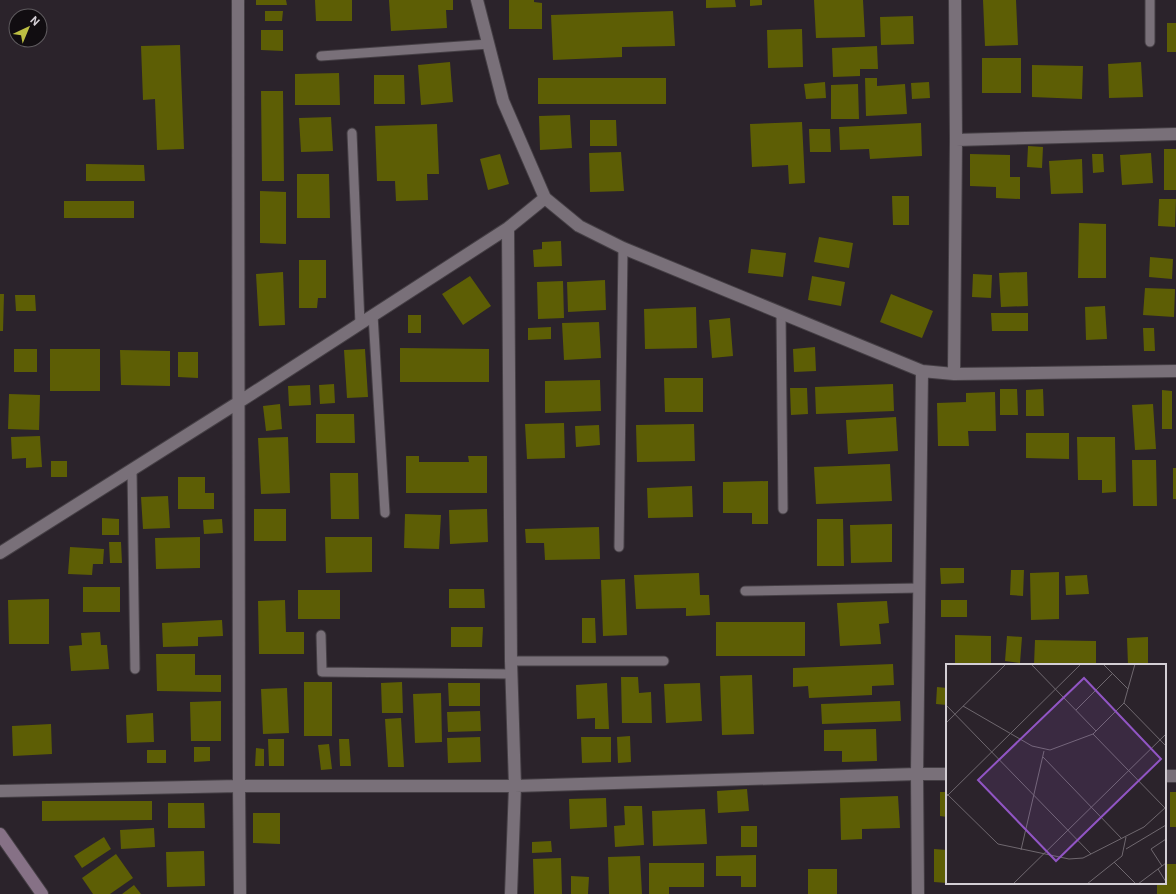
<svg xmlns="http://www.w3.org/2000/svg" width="1176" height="894" font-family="Roboto,sans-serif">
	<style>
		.building { fill: #5d5e05 }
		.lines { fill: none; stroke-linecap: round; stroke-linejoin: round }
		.lane-casing { stroke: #453f45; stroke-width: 11 }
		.street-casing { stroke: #453f45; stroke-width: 14 }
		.secondary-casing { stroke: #453f45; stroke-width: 14 }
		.lane { stroke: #797079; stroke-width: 9 }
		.street { stroke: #797079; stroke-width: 12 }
		.secondary { stroke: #867186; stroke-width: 12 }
		.inset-road { fill: none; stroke: #6f686f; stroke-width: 1 }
		.view { fill: #9155c4; fill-opacity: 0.15; stroke: #9155c4; stroke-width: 2 }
		.inset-edge { fill: none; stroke: #d4cfd5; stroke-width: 2 }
	</style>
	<rect width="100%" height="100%" fill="#2b232b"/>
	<!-- building -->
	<path class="building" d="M256 0H286L287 5H256Z
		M315 0H352V21H316Z
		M389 0H453V10H446L447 28 391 31Z
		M509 0H534V2L542 3V29H509Z
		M706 0H735L736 7 706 8Z
		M750 0H762V5L750 6Z
		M814 0H863L865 37 816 38Z
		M983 0H1016L1018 45 985 46Z
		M265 11H283L282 21H265Z
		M673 11 675 46 622 47V57L553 60 551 15Z
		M913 16 914 44 881 45 880 17Z
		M1167 23H1176V52H1167Z
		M802 29 803 67 768 68 767 30Z
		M261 30H283V51L261 50Z
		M180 45 184 149 157 150 155 99 143 100 141 46Z
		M877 46 878 69H860V76L833 77 832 48Z
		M982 58H1021V93H982Z
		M450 62 453 102 421 105 418 65Z
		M1141 62 1143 97 1109 98 1108 64Z
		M1032 65 1083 66 1082 99 1032 97Z
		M339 73 340 105H295V74Z
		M374 75H404L405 104H374Z
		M538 78H666V104H538Z
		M865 78H877V86L905 84 907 114 866 116Z
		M825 82 826 98 806 99 804 84Z
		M929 82 930 98 912 99 911 83Z
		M858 84 859 119H831V85Z
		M261 91H283L284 181H262Z
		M570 115 572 148 540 150 539 116Z
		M331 117 333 151 301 152 299 118Z
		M590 120H616L617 146H590Z
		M802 122 805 183 789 184 788 165 752 167 750 124Z
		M921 123 922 156 870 159 869 149 840 150 839 127Z
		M437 124 439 174H427L428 200 396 201 395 181H377L375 126Z
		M809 129H830L831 152H810Z
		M1028 146 1043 147 1042 168 1027 167Z
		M1164 149H1176V190H1164Z
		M621 152 624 191 590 192 589 153Z
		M1151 153 1153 183 1122 185 1120 155Z
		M500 154 509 184 488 190 480 159Z
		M970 154 1010 155V177H1020V199L996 198V187L970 186Z
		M1092 154H1103L1104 172 1093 173Z
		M1082 159 1083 193 1051 194 1049 161Z
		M86 164 144 165 145 181H86Z
		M297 174H329L330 218H297Z
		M260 191 286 192V244L260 243Z
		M892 196H909V225H893Z
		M1159 199H1176L1175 227 1158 226Z
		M64 201H134V218H64Z
		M1079 223 1106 224V278H1078Z
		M819 237 853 243 849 268 814 262Z
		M561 241 562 266 534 267 533 250 542 249V242Z
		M751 249 786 253 783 277 748 273Z
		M1150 257 1173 259 1172 279 1149 277Z
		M299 260H326V298H318L317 308H299Z
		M283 272 285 325 259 326 256 274Z
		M1027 272 1028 306 1001 307 999 273Z
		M973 274 992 275 991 298 972 297Z
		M470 276 491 306 463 325 442 294Z
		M812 276 845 282 841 306 808 300Z
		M605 280 606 310 568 312 567 282Z
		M563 281 564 318 538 319 537 282Z
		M1145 288 1175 289 1174 317 1143 315Z
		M0 294H4L3 331H0Z
		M891 294 933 311 922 338 880 322Z
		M15 295H35L36 311H16Z
		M1105 306 1107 339 1086 340 1085 307Z
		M696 307 697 348 645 349 644 309Z
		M991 313H1028V331H992Z
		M408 315H421V333H408Z
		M730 318 733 356 712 358 709 320Z
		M599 322 601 358 564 360 562 323Z
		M551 327V339L528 340V328Z
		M1143 328H1154L1155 351H1144Z
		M815 347 816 371 794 372 793 349Z
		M400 348 489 349V382H400Z
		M14 349H37V372H14Z
		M50 349H100V391H50Z
		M365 349 368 397 347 398 344 350Z
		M120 350 170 351V386L121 385Z
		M178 352H198V378L178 377Z
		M664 378H703V412H665Z
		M600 380 601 411 545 413V381Z
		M334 384 335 403 320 404 319 385Z
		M893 384 894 411 816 414 815 387Z
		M310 385 311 405 289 406 288 386Z
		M790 388H807L808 414 791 415Z
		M1000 389H1017L1018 415H1000Z
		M1043 389 1044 416H1026V390Z
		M1162 390 1172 391V429H1162Z
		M995 392 996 431H968L969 446H938L937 403 966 402V393Z
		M9 394 40 395 39 430 8 429Z
		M280 404 282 429 266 431 263 406Z
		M1153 404 1156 449 1135 450 1132 405Z
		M316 414H354L355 443H316Z
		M896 417 898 451 848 454 846 420Z
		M564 423 565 458 527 459 525 424Z
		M694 424 695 461 637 462 636 425Z
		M599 425 600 445 576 447 575 426Z
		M1026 433H1069V459L1026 458Z
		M40 436 42 467 26 468V458L12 459 11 437Z
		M288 437 290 493 261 494 258 438Z
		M1077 437H1115L1116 492 1102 493V480H1078Z
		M406 456H419V462H469L468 456H487V493H406Z
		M1132 460H1156L1157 506H1133Z
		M51 461H67V477H51Z
		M890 464 892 501 816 504 814 467Z
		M1173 468H1176V499H1173Z
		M330 473H358L359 519H331Z
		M178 477H205V493H214V509H178Z
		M768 481V524H752V513H723V482Z
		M692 486 693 517 648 518 647 488Z
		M168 496 170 528 143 529 141 497Z
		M254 509H286V541H254Z
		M487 509 488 542 450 544 449 510Z
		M405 514 441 515 439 549 404 548Z
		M102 518 119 519V535H102Z
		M222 519 223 533 204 534 203 520Z
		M817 519H843L844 566H817Z
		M892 524V562L851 563 850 525Z
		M599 527 600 559 545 560 544 543H526L525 529Z
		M200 537V568L156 569 155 538Z
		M325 537H372V572L326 573Z
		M109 542H121L122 563H110Z
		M70 547 104 549 103 564H93L92 575 68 574Z
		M940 568H964V583L941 584Z
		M1011 570H1024L1023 596 1010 595Z
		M1059 572V619L1031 620 1030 573Z
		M699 573 700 595H709L710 615 686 616V608L636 609 634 575Z
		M1087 575 1089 594 1066 595 1065 576Z
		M625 579 627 635 603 636 601 580Z
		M83 587H120V612H83Z
		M449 589H484L485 608H449Z
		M298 590H340V619H298Z
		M49 599V644H9L8 600Z
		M285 600 286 632H304V654H259L258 601Z
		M941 600H967V617H941Z
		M887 601 889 623 879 624 881 644 840 646 837 603Z
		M582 618H595L596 643H582Z
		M222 620 223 636 198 637V646L163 647 162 623Z
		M716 622H805V656H716Z
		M451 627H483L482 647H451Z
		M100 632 101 645H107L109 669 71 671 69 646 82 645 81 633Z
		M955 635 991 636V665H955Z
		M1007 636 1022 637 1020 663 1005 661Z
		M1148 637V665H1128L1127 638Z
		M1035 640 1096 641V665H1034Z
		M156 654H195V675H221V692L157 691Z
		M893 664 894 685 872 686V695L809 698 808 686 793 687V668Z
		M752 675 754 734 722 735 720 676Z
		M621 677H638L639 693 651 692 652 723H622Z
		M304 682H332V736H304Z
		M402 682 403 713H382L381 683Z
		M448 683H480V706H449Z
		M607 683 609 729H595V718L577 719 576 685Z
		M700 683 702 721 666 723 664 684Z
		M937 687 947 688V705L936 704Z
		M287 688 289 733 263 734 261 689Z
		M441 693 442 742 415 743 413 694Z
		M221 701V741H191L190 702Z
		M900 701 901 721 822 724 821 704Z
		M480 711 481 731 448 732 447 712Z
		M153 713 154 742 127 743 126 715Z
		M401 718 404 767H388L385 719Z
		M51 724 52 754 13 756 12 726Z
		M876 729 877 761 842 762V751H824V730Z
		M630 736 631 762 618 763 617 737Z
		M480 737 481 762 448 763 447 738Z
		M581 737H611V762L582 763Z
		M268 739H284V766H269Z
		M339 739H349L351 766H340Z
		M329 744 332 769 321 770 318 745Z
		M194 747H210V761L194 762Z
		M256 748 264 749V766H255Z
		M147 750H166V763H147Z
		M747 789 749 811 718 813 717 791Z
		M940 792H947V817L940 816Z
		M1170 792H1176V827H1170Z
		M898 796 900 828 862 829V839L841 840 840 798Z
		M606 798 607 827 570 829 569 799Z
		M42 801H152V820L42 821Z
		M168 803H204L205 828H168Z
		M624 806H642L644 845 615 847 614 826 625 825Z
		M705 809 707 844 653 846 652 811Z
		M253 813H280V844L253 843Z
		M741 826H757V847H741Z
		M154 828 155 847 121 849 120 830Z
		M104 837 111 849 82 868 74 856Z
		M551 841 552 852 532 853V842Z
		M1165 847H1167V864H1176V894H1157V883H1165Z
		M934 849 947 850V883L934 882Z
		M204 851 205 886 167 887 166 852Z
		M116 854 133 878 110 894H93L82 878Z
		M756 855V887H741V876H716V856Z
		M640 856 642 894H609L608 857Z
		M561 858 562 894H534L533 859Z
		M649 863H704V887H669V894H649Z
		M808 869H837V894H808Z
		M571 876 589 877 588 894H571Z
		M134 885 141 894H122Z"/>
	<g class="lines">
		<defs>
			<path id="lane" d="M1150 0V42
				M321 56 489 44
				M352 133 360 324
				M781 313 783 509
				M373 315 385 513
				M132 470 135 669
				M619 547 623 248
				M745 591 920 588
				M321 635 322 672 511 674
				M511 661H664"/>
			<path id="street" d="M238 0 239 786 240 894
				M477 0 503 101 545 198 579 226 623 248 922 371 954 374 1176 371
				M956 140 1176 134
				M508 228 511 661 515 786 511 894
				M954 374 956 140 955 0
				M0 553 239 402 508 228 545 198
				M1165 776H1176
				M0 791 239 786H515L917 774H947
				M918 894 917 774 922 371"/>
			<path id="secondary" d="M0 834 42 894"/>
		</defs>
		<!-- lane casing -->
		<use href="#lane" class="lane-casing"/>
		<!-- street casing -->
		<use href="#street" class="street-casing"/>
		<!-- secondary casing -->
		<use href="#secondary" class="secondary-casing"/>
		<!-- lane -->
		<use href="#lane" class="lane"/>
		<!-- street -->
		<use href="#street" class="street"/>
		<!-- secondary -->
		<use href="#secondary" class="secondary"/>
	</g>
	<!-- overview -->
	<g transform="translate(946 664)">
		<rect width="220" height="220" fill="#2b232b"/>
		<path class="inset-road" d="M85 0 150 67M157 0 182 25M178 39 220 82M0 41 145 190M17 42 86 82 104 86 147 70 178 39 189 0M130 46 166 10M0 59 60 0M147 70 219 144M97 93 176 175M0 129 52 180 123 195 137 194 198 163 220 143M0 133 135 0M180 185 220 161M75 186 98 87M168 198 190 220M216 202 205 185 220 175M212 205 220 218M67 220 220 70M141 220 176 192 180 173M192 220 220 199"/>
		<path class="view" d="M138 14 215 95 110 197 32 116Z"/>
		<rect width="220" height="220" class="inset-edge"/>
	</g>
	<!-- north arrow -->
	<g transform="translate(28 28) rotate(44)"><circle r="19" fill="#110d11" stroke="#5f5b5f"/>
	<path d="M0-3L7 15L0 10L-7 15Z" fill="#bdbf43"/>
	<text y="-6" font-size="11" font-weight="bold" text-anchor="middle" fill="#d4cfd5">N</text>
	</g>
</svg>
